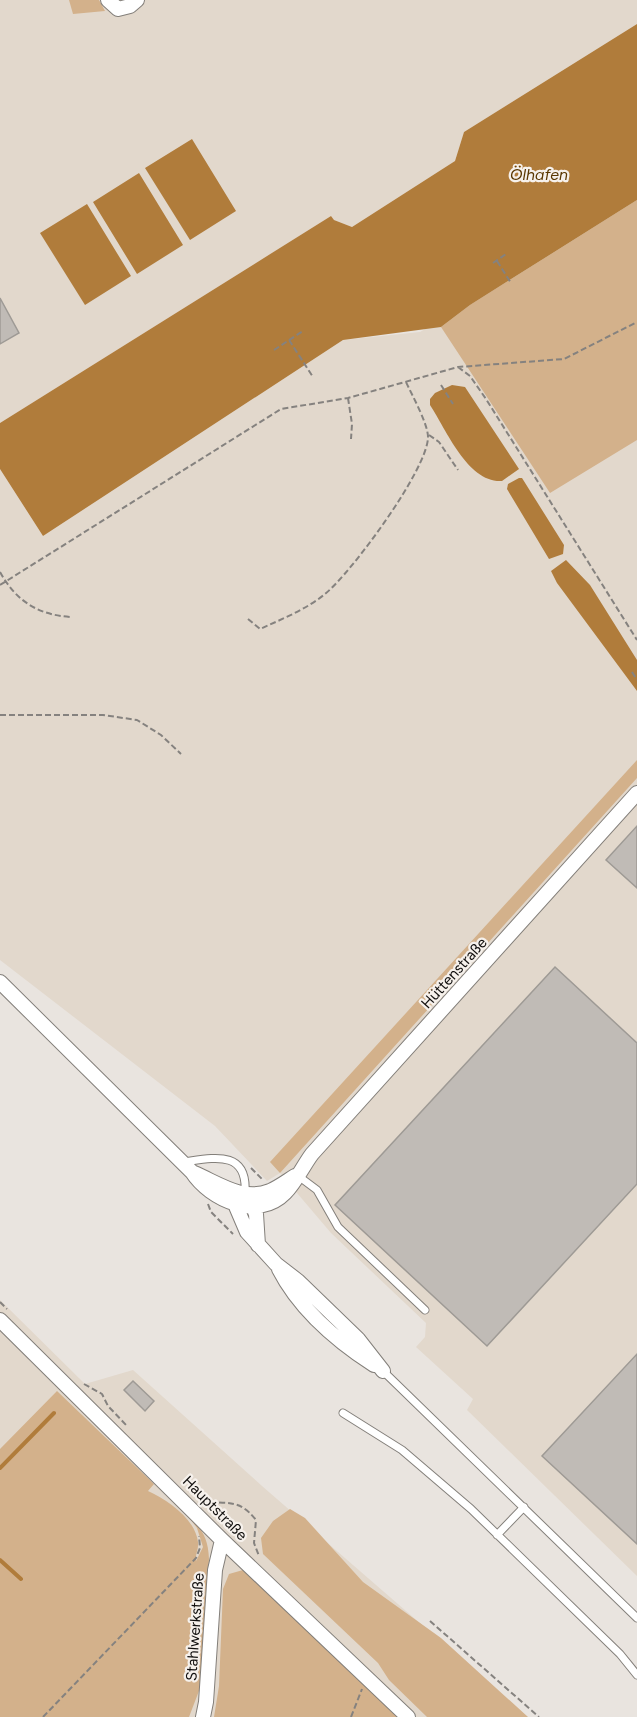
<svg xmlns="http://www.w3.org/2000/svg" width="637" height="1717" font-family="Figtree,sans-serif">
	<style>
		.built { fill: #e2d8cc }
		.green { fill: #d3b18b }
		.water { fill: #b07c3b }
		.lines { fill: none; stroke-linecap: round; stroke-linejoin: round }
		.stream { stroke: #b07c3b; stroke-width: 4 }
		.building { fill: #c0bbb6; stroke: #9e9a95; stroke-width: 1.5 }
		.lane-casing { stroke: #837f7a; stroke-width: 9 }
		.street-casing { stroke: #837f7a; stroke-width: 16 }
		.path { stroke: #85827f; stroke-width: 2; stroke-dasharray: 6 3; stroke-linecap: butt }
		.lane { stroke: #fff; stroke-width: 7 }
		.street { stroke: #fff; stroke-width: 14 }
		.labels { text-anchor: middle; stroke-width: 4.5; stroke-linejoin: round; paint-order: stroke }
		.street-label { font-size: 15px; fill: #110f0e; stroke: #f6f1ec }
		.water-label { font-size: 16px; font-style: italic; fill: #5a3700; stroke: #f6f1ec }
	</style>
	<rect width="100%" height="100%" fill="#e9e4df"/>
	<!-- built -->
	<path class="built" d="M0 0H637V24L464 132 455 161 352 227 334 220 331 216 0 423Z
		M637 200V1576L467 1410 473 1399 416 1347 425 1337 426 1323 331 1233 280 1173 267 1181 215 1126 0 960V469L43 536 343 340 420 332 531 268Z
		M0 1300 85 1384 133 1370 262 1486 528 1717H0Z"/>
	<!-- green -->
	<path class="green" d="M69 0H99L105 11 73 14Z
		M637 200V440L550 493 441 327 470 305Z
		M637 760V778L280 1173 270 1162Z
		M57 1391 154 1484 148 1491C167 1500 195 1518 198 1542 199 1549 195 1554 196 1561L203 1547 197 1528 188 1516C203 1530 208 1538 209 1559L202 1683 189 1717H0V1449Z
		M290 1509 305 1518 363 1582 441 1638 528 1717H427L389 1680 378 1663 263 1554 261 1538 273 1521Z
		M243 1570 250 1573 403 1717H214L219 1686 223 1589 229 1574Z"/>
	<!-- water -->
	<path class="water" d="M637 24V200L470 305 441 327 343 340 43 536 0 469V423L331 216 334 220 352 227 455 161 464 132Z
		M192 139 236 211 190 240 145 168Z
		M139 173 183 245 137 274 93 202Z
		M87 204 131 276 85 305 40 233Z
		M452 385 465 387 519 469 502 481C468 483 447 431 430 405V399L435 393Z
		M519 478H522L564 545 563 554 549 559 507 489 508 484Z
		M566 560 590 585 637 660V691L557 583 551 571Z"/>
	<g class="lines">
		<!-- stream -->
		<path class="stream" d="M0 1468 54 1413
			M0 1560 21 1579"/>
	</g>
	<!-- building -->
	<path class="building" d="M0 298 19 333 0 344Z
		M637 826V888L606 860Z
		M555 967 637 1043V1184L487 1346 335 1205Z
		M637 1354V1544L542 1456Z
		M133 1381 154 1401 145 1411 124 1390Z"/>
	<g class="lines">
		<defs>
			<path id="lane" d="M183 1162C213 1158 248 1149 245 1193
				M297 1175 317 1190 338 1227 425 1310
				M383 1371 637 1618
				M343 1413 402 1450 471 1509 620 1654 637 1675
				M497 1535 524 1507"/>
			<path id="street" d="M108 0 118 9 130 6 137 0
				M0 982 192 1172C210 1200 258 1221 285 1193 296 1182 303 1166 312 1154L637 793
				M194 1173C218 1183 243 1202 270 1191 279 1187 287 1181 295 1176
				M249 1198 256 1214 258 1245
				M235 1204 247 1232 276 1264 298 1281 358 1339 383 1371
				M279 1269C299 1308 337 1341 374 1365
				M0 1320 222 1540 408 1717
				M203 1717 206 1702 215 1570 222 1540"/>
		</defs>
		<!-- lane casing -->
		<use href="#lane" class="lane-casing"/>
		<!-- street casing -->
		<use href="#street" class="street-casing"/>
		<!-- path -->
		<path class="path" d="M497 261 511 283
			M493 263 506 254
			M289 340 313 377
			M274 350 303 331
			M458 367 470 376 486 399 637 640
			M441 385 453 404
			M348 398 352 424 351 439
			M429 435 439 442 458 470
			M0 572C16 601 38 615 71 617
			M0 585 281 409 348 398 458 367 564 359 637 322
			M248 619 260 629C282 619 307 609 325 594 351 573 428 469 428 437 428 424 412 395 406 382
			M632 672 637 680
			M0 715H103L137 720 161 735 181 754
			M251 1168 262 1179
			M208 1204 211 1212 233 1234
			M0 1302 7 1309
			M84 1384 102 1394 108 1406 128 1427
			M201 1501C226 1505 238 1497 256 1520L254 1543 259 1556
			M430 1621 539 1717
			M43 1717 196 1558 200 1548 199 1536
			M351 1717 362 1689"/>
		<!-- lane -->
		<use href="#lane" class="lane"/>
		<!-- street -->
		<use href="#street" class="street"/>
	</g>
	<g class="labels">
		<!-- street labels -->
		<g class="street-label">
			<text transform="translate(454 973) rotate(-48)" y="5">Hüttenstraße</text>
			<text transform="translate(215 1508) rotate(45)" y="5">Hauptstraße</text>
			<text transform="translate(195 1627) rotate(-86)" y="5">Stahlwerkstraße</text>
		</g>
		<!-- water labels -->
		<g class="water-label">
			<text x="539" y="180">Ölhafen</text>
		</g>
	</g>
</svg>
